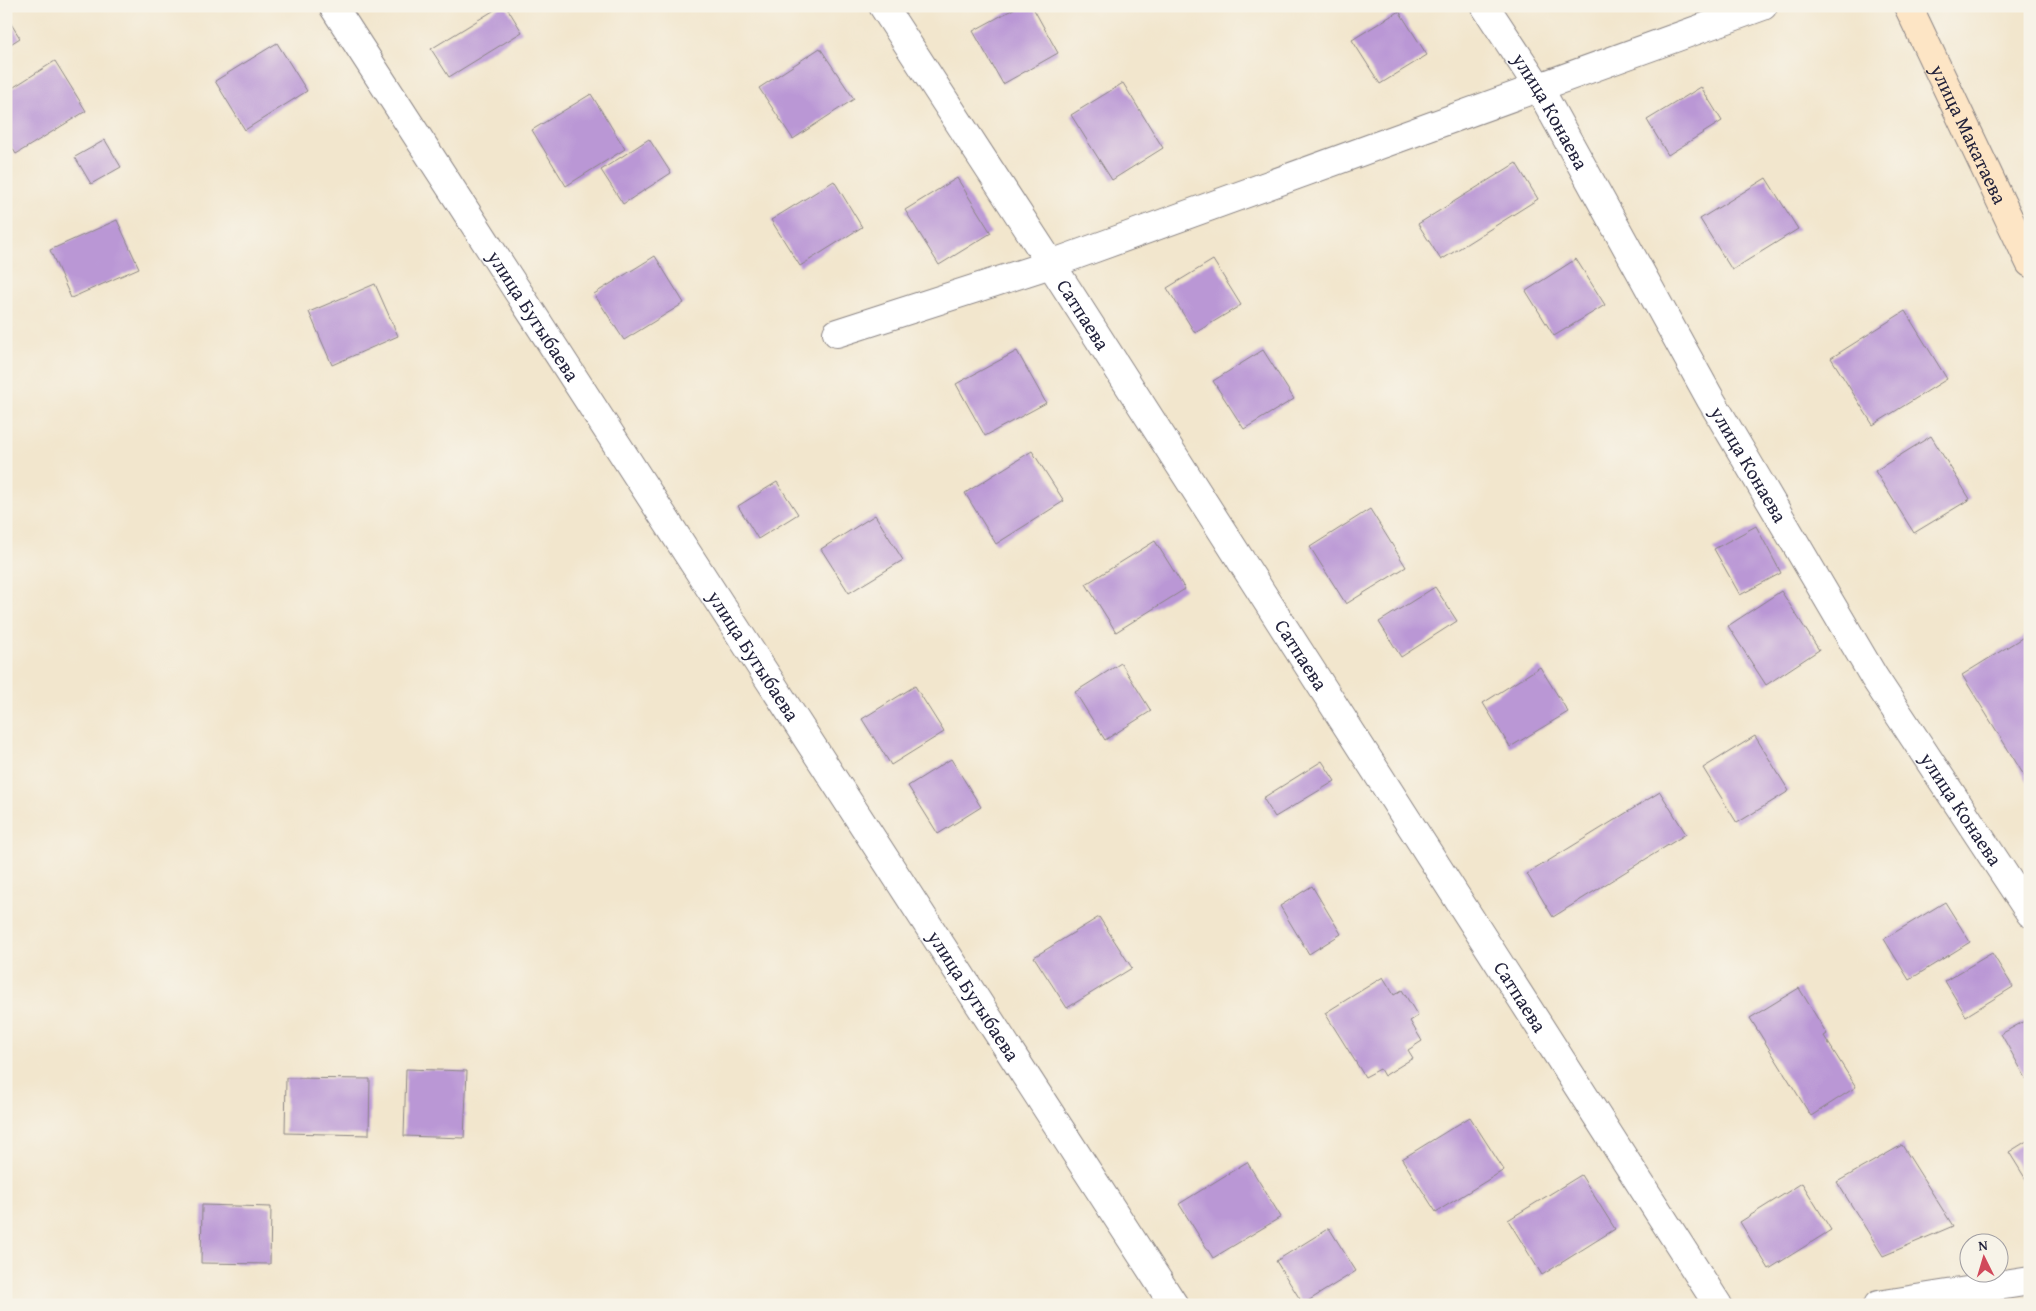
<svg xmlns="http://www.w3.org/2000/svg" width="2036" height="1311" font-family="'Gentium Book Plus',serif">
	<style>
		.building { fill: #ba97d5 }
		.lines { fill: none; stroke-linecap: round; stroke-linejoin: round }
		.street-casing { stroke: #8a8484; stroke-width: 30 }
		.secondary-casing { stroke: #8a8484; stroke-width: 30 }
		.street { stroke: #fff; stroke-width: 28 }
		.secondary { stroke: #fde5c5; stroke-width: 28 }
		.labels { text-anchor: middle; stroke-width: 5; stroke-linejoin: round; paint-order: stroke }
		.street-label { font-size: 20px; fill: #22223b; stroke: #f7f3e8 }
	</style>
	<rect width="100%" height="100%" fill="#f7f3e8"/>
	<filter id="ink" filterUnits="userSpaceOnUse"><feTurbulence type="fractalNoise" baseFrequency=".02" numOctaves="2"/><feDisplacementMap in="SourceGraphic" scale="10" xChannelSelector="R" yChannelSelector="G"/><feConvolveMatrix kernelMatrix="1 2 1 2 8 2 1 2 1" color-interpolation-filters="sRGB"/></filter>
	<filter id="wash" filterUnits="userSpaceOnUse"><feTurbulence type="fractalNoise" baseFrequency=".0096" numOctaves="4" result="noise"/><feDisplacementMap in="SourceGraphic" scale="20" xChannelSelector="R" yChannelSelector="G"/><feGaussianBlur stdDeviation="1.12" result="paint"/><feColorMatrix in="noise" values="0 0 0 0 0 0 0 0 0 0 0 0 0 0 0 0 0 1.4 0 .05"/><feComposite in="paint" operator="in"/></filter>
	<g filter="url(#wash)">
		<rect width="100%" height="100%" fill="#f2e6cd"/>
		<g id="blocks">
			<!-- building -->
			<path class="building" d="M501 6H506L522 32 449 77 431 49Z
				M1019 6H1032L1058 53 1003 84 973 31Z
				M1399 11 1427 55 1380 84 1352 40Z
				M6 16 20 38 6 47Z
				M277 43 307 91 245 130 215 81Z
				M820 48 854 99 793 139 759 88Z
				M55 61 86 111 16 154 6 138V92Z
				M1123 83 1163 148 1112 180 1071 115Z
				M1701 87 1722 121 1668 155 1647 120Z
				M591 94 625 149 566 186 532 130Z
				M649 139 671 173 623 204 601 170Z
				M105 140 121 167 91 184 75 157Z
				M1516 163 1538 199 1441 260 1418 224Z
				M957 178 991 233 939 265 905 210Z
				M1766 178 1798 229 1732 270 1700 219Z
				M834 181 862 227 800 266 771 220Z
				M117 220 139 268 71 298 50 250Z
				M655 256 684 303 624 340 594 294Z
				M1576 259 1605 305 1554 336 1526 291Z
				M1213 260 1241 305 1195 333 1167 288Z
				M375 284 398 336 332 365 309 312Z
				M1905 311 1947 379 1873 425 1831 358Z
				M1263 350 1294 399 1244 429 1213 381Z
				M1017 351 1046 403 985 436 956 384Z
				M1931 436 1970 499 1914 533 1875 471Z
				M1032 451 1064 501 996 544 965 493Z
				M777 482 798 514 758 539 738 506Z
				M1370 509 1406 567 1346 604 1310 547Z
				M875 515 903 560 849 593 821 549Z
				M1756 526 1781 573 1740 595 1714 549Z
				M1155 541 1185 589 1116 632 1086 584Z
				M1435 587 1457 621 1401 657 1379 622Z
				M1781 591 1819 650 1766 685 1728 626Z
				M2030 633V785L1962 675Z
				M1121 663 1151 711 1105 740 1075 692Z
				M1540 667 1568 712 1510 747 1483 703Z
				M915 686 944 732 891 765 862 719Z
				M1755 736 1789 791 1737 823 1703 768Z
				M951 759 981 807 938 834 908 786Z
				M1322 761 1335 781 1275 817 1263 798Z
				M1660 792 1686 834 1553 917 1527 874Z
				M1312 886 1341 934 1309 954 1280 906Z
				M1945 902 1970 942 1909 980 1884 939Z
				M1099 917 1132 968 1067 1008 1034 957Z
				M1992 953 2013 987 1966 1016 1945 981Z
				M1383 977 1394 995 1402 990 1418 1016 1410 1021 1422 1041 1408 1050 1413 1058 1384 1076 1380 1069 1365 1077 1325 1013Z
				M1799 988 1827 1034 1824 1036 1856 1087 1811 1116 1750 1018Z
				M2030 1018V1078L2027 1080 2001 1034Z
				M406 1069 467 1071 464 1138 404 1136Z
				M286 1078 370 1079 369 1135 285 1133Z
				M1470 1117 1504 1170 1436 1212 1402 1159Z
				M2030 1139V1186L2009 1152Z
				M1902 1145 1953 1226 1883 1256 1837 1182Z
				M1247 1162 1281 1217 1213 1258 1179 1204Z
				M1581 1175 1615 1229 1542 1275 1508 1220Z
				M1802 1183 1831 1230 1769 1269 1740 1222Z
				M202 1205 271 1207 270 1264 201 1263Z
				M1329 1228 1356 1271 1303 1304 1276 1261Z"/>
		</g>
	</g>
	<g filter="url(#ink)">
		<use href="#blocks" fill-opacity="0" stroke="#8a8484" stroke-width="1"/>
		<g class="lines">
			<defs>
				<g id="street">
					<path id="s1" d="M333 6 1174 1305"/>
					<path id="s2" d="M883 6 1051 264 1718 1305"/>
					<path id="s3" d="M1485 6 1539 88 1711 400 1874 677 2030 913"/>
					<path d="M837 333 1051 264 1763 6"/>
					<path d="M1878 1305 2030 1281"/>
				</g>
				<g id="secondary">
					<path id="s4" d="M1908 6 2030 263"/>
				</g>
			</defs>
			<!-- street casing -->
			<use href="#street" class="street-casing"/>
			<!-- secondary casing -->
			<use href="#secondary" class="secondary-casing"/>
			<!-- street -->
			<use href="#street" class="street"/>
			<!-- secondary -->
			<use href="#secondary" class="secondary"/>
		</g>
	</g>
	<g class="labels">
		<!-- street labels -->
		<g class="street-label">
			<text dy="7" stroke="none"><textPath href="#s3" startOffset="124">улица Конаева</textPath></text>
			<text dy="7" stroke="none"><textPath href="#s4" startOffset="142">улица Макатаева</textPath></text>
			<text dy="7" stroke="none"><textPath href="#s2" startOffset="368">Сатпаева</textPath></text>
			<text dy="7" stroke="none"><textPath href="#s1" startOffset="369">улица Бугыбаева</textPath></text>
			<text dy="7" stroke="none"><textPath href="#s3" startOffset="529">улица Конаева</textPath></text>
			<text dy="7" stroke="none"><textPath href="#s2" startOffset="772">Сатпаева</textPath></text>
			<text dy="7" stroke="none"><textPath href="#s1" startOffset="774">улица Бугыбаева</textPath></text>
			<text dy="7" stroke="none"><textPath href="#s3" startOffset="934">улица Конаева</textPath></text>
			<text dy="7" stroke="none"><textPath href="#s1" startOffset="1179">улица Бугыбаева</textPath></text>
			<text dy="7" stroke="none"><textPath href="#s2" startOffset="1178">Сатпаева</textPath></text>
		</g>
	</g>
	<!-- margin -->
	<rect width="2036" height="1311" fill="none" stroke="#f7f3e8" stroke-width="25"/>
	<!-- north arrow -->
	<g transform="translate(1984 1258) rotate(355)"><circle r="24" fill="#f7f3e8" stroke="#a29fa3"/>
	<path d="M0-4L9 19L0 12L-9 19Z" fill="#d1495b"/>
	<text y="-8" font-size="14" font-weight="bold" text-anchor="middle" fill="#22223b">N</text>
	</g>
</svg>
